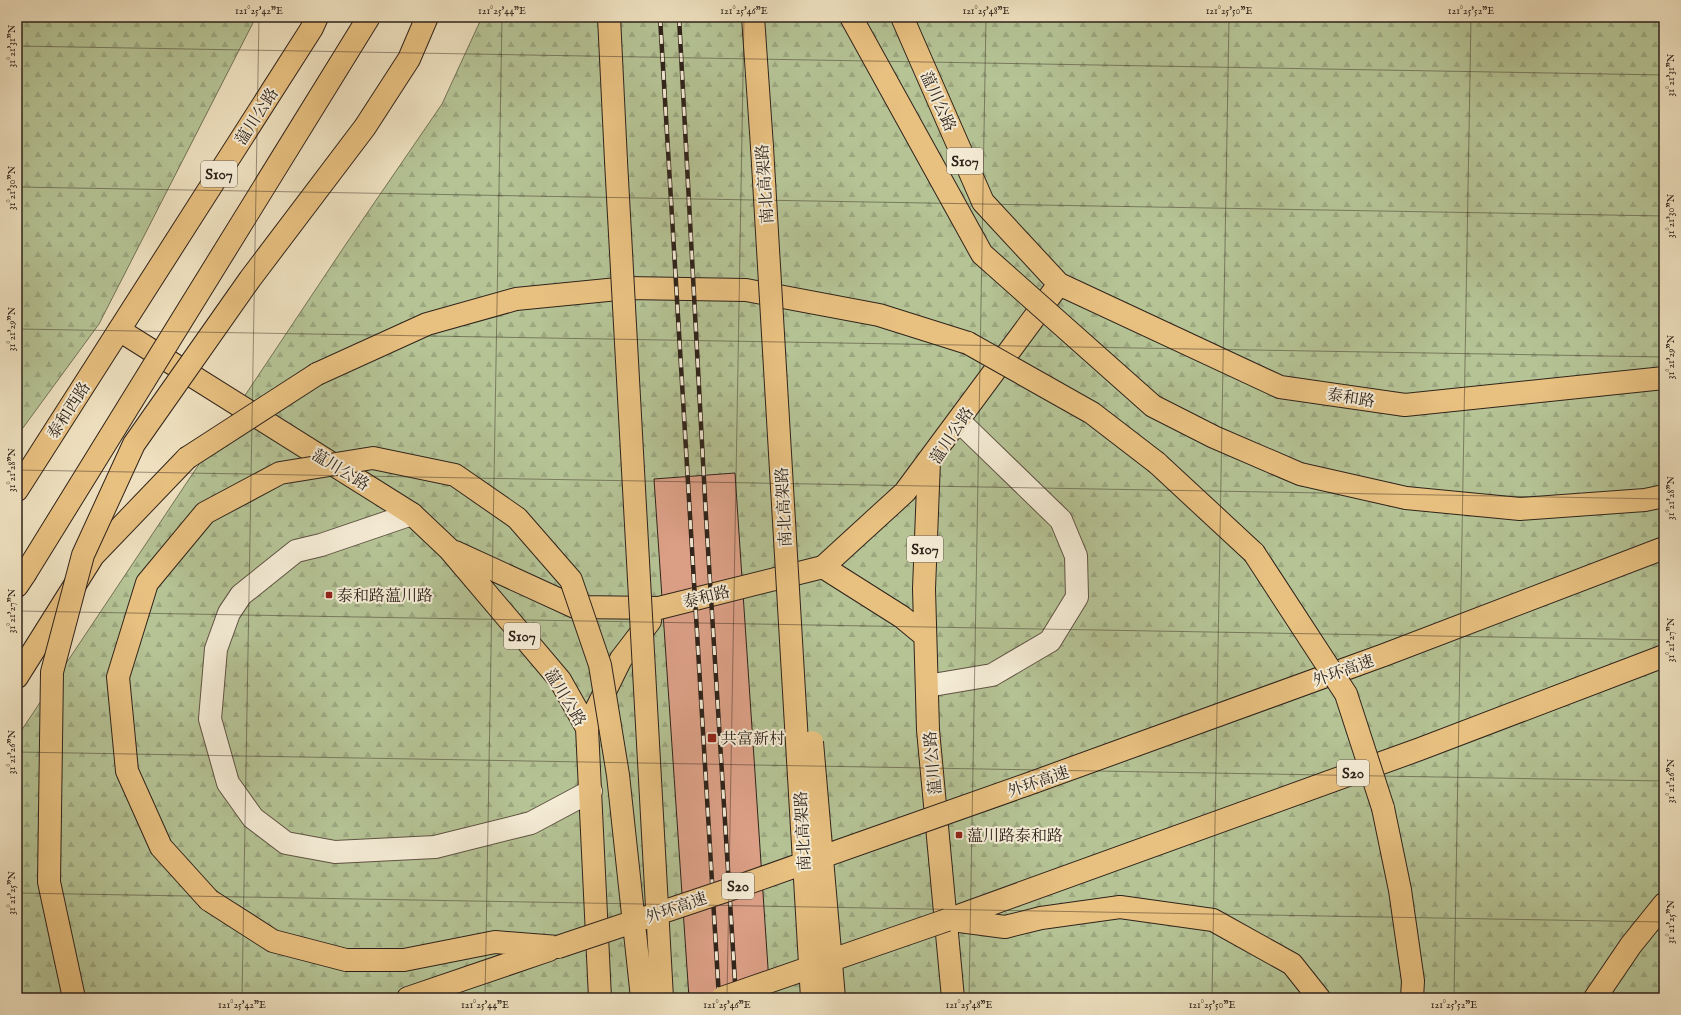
<svg xmlns="http://www.w3.org/2000/svg" width="1681" height="1015" font-family="'IM FELL English','Noto Serif SC',serif">
	<style>
		.forest { fill: url(#forest-firs); stroke: #727358 }
		.building { fill: #dda188; stroke: #2f231a }
		.lines { fill: none; stroke-linecap: round; stroke-linejoin: round }
		.minor-casing { stroke: #5f5244; stroke-width: 24 }
		.major-casing { stroke: #2f231a; stroke-width: 24 }
		.highway-casing { stroke: #2f231a; stroke-width: 24 }
		.minor { stroke: #f5ecd6; stroke-width: 22 }
		.major { stroke: #e8c080; stroke-width: 22 }
		.highway { stroke: #e8c080; stroke-width: 22 }
		.rail-casing { stroke: #2f231a; stroke-width: 4.5 }
		.rail { stroke: #f5ecd6; stroke-width: 3; stroke-dasharray: 9; stroke-linecap: butt }
		.highway-bridge-casing { stroke: #2f231a; stroke-width: 24; stroke-linecap: butt }
		.highway-bridge { stroke: #e8c080; stroke-width: 22 }
		.ticks { fill: none; stroke: #2f231a; stroke-width: 1; stroke-opacity: 0.45 }
		.poi-dot { fill: #8f2418; stroke: #f5ecd6; stroke-width: 1.5 }
		.labels { text-anchor: middle; stroke-width: 4; stroke-linejoin: round; paint-order: stroke }
		.shield { fill: #f5ecd6; stroke: #6a5f52; stroke-width: 1 }
		.shield-label { font-size: 15px; font-weight: bold; fill: #2f231a }
		.street-label { font-size: 16px; fill: #2f231a; stroke: #f5ecd6 }
		.poi-label { font-size: 16px; fill: #2f231a; stroke: #f5ecd6; text-anchor: start }
		.neatline { fill: none; stroke: #2f231a; stroke-width: 1.5 }
		.ticks-label { font-size: 10px; text-anchor: middle; fill: #2f231a }
	</style>
	<defs>
		<pattern id="forest-firs" width="22" height="20" patternUnits="userSpaceOnUse"><rect width="22" height="20" fill="#b5c395"/><path d="M5 1l3.5 6h-7zM16 11l3.5 6h-7z" fill="#9ca780"/></pattern>
	</defs>
	<rect width="100%" height="100%" fill="#efe1c0"/>
	<filter id="stains"><feTurbulence type="fractalNoise" baseFrequency=".005" numOctaves="4"/><feColorMatrix values="0 0 0 0 .2 0 0 0 0 .09 0 0 0 0 .02 0 0 0 .5 -.17"/></filter>
	<radialGradient id="worn" r=".72"><stop offset=".6" stop-color="#630" stop-opacity="0"/><stop offset="1" stop-color="#630" stop-opacity=".3"/></radialGradient>
	<!-- forest -->
	<path class="forest" d="M17 17H256L99 324 17 436Z
		M482 17H1664V998H17V737L346 244 442 104Z"/>
	<!-- building -->
	<path class="building" d="M735 473 770 998H689L654 479Z"/>
	<g class="lines">
		<defs>
			<path id="minor" d="M412 514 321 545 296 551 241 595 229 613 216 649 210 719 228 783 253 818 286 843 335 852 435 847 531 823 591 791
				M927 686 992 675 1050 641 1077 597 1076 556 1061 520 959 421"/>
			<path id="major" d="M902 17 983 202 1059 284 1280 387 1405 405 1664 378
				M119 330 412 514 449 549 560 680 587 728 600 998
				M929 461 924 589 928 730 953 998
				M17 490 312 28 317 17
				M455 552 575 607 659 608 823 567 905 492 1059 284
				M823 567 902 617 925 636
				M587 728 621 659 650 621"/>
			<path id="highway" d="M609 17 616 161
				M753 17 762 147
				M317 374 427 324 516 299 628 288 746 290 879 315 968 343
				M1157 463 1254 553
				M1406 498 1520 509 1645 500 1664 496
				M17 586 25 574
				M17 677 93 556 187 458
				M1034 782 1384 655 1664 548
				M1383 808 1400 890 1413 981 1412 998
				M209 900 273 941 346 960H404L495 942 558 947
				M947 920 1420 749 1664 656
				M952 920 1005 927 1041 918 1120 907 1213 920 1292 964 1319 998
				M408 998 549 950
				M1595 998 1631 945 1664 904"/>
		</defs>
		<!-- minor casing -->
		<use href="#minor" class="minor-casing"/>
		<!-- major casing -->
		<use href="#major" class="major-casing"/>
		<!-- highway casing -->
		<use href="#highway" class="highway-casing"/>
		<!-- minor -->
		<use href="#minor" class="minor"/>
		<!-- major -->
		<use href="#major" class="major"/>
		<!-- highway -->
		<use href="#highway" class="highway"/>
		<defs>
			<path id="rail" d="M660 17 719 998
				M679 17 706 517 736 998"/>
		</defs>
		<!-- rail casing -->
		<use href="#rail" class="rail-casing"/>
		<!-- rail -->
		<use href="#rail" class="rail"/>
		<defs>
			<path id="highway-bridge" d="M851 17 982 254 1153 406 1214 437 1300 474 1406 498
				M762 147 812 998
				M616 161 662 998
				M968 343 1092 413 1157 463
				M187 458 317 374
				M1254 553 1346 694 1383 808
				M25 574 369 17
				M812 742 834 998
				M209 900 161 847 127 771 118 677 147 583 205 513 280 473 373 458 455 475 517 518 571 580 600 665 618 775 642 998
				M558 947 731 889 1034 782
				M74 998 49 882 52 672 83 555 134 444 250 279 365 127 409 59 427 17
				M722 998 947 920"/>
		</defs>
		<!-- highway-bridge casing -->
		<use href="#highway-bridge" class="highway-bridge-casing"/>
		<!-- highway-bridge -->
		<use href="#highway-bridge" class="highway-bridge"/>
	</g>
	<!-- ticks -->
	<path class="ticks" d="M17 23V17M17 46 1664 75M17 187 1664 216M17 329 1664 357M17 470 1664 499M17 611 1664 640M17 752 1664 781M17 893 1664 922M242 998 259 17M485 998 502 17M727 998 744 17M969 998 986 17M1212 998 1229 17M1454 998 1471 17"/>
	<!-- markers -->
	<g class="poi-dot">
		<rect x="325" y="591" width="8" height="8" rx="2"/>
		<rect x="707" y="733" width="10" height="10" rx="2"/>
		<rect x="955" y="831" width="8" height="8" rx="2"/>
	</g>
	<g class="labels">
		<!-- shield labels -->
		<g class="shield">
			<rect x="947" y="148" width="36" height="26" rx="3"/>
			<rect x="201" y="161" width="36" height="26" rx="3"/>
			<rect x="907" y="536" width="36" height="26" rx="3"/>
			<rect x="504" y="623" width="36" height="26" rx="3"/>
			<rect x="1337" y="760" width="32" height="26" rx="3"/>
			<rect x="722" y="873" width="32" height="26" rx="3"/>
		</g>
		<g class="shield-label">
			<text x="965" y="166">S107</text>
			<text x="219" y="179">S107</text>
			<text x="925" y="554">S107</text>
			<text x="522" y="641">S107</text>
			<text x="1353" y="778">S20</text>
			<text x="738" y="891">S20</text>
		</g>
		<!-- street labels -->
		<g class="street-label">
			<text transform="translate(939 101) rotate(66)" y="6">蕰川公路</text>
			<text transform="translate(256 116) rotate(-57)" y="6">蕰川公路</text>
			<text transform="translate(764 184) rotate(-94)" y="6">南北高架路</text>
			<text transform="translate(1351 397) rotate(9)" y="6">泰和路</text>
			<text transform="translate(68 410) rotate(-57)" y="6">泰和西路</text>
			<text transform="translate(951 435) rotate(-56)" y="6">蕰川公路</text>
			<text transform="translate(341 469) rotate(32)" y="6">蕰川公路</text>
			<text transform="translate(783 507) rotate(-93)" y="6">南北高架路</text>
			<text transform="translate(706 596) rotate(-14)" y="6">泰和路</text>
			<text transform="translate(1343 670) rotate(-20)" y="6">外环高速</text>
			<text transform="translate(566 697) rotate(59)" y="6">蕰川公路</text>
			<text transform="translate(932 763) rotate(-95)" y="6">蕰川公路</text>
			<text transform="translate(1038 781) rotate(-19)" y="6">外环高速</text>
			<text transform="translate(802 831) rotate(-93)" y="6">南北高架路</text>
			<text transform="translate(676 907) rotate(-19)" y="6">外环高速</text>
		</g>
		<!-- poi labels -->
		<g class="poi-label">
			<text x="337" y="601">泰和路蕰川路</text>
			<text x="721" y="744">共富新村</text>
			<text x="967" y="841">蕰川路泰和路</text>
		</g>
	</g>
	<!-- margin -->
	<rect width="1681" height="1015" fill="none" stroke="#efe1c0" stroke-width="44"/>
	<rect x="22" y="22" width="1637" height="971" class="neatline"/>
	<g class="ticks-label">
		<text x="259" y="14">121°25'42"E</text>
		<text x="502" y="14">121°25'44"E</text>
		<text x="744" y="14">121°25'46"E</text>
		<text x="986" y="14">121°25'48"E</text>
		<text x="1229" y="14">121°25'50"E</text>
		<text x="1471" y="14">121°25'52"E</text>
		<text transform="translate(11 46) rotate(-90)" y="4">31°21'31"N</text>
		<text transform="translate(1670 75) rotate(-90)" y="4">31°21'31"N</text>
		<text transform="translate(11 188) rotate(-90)" y="4">31°21'30"N</text>
		<text transform="translate(1670 216) rotate(-90)" y="4">31°21'30"N</text>
		<text transform="translate(11 329) rotate(-90)" y="4">31°21'29"N</text>
		<text transform="translate(1670 357) rotate(-90)" y="4">31°21'29"N</text>
		<text transform="translate(11 470) rotate(-90)" y="4">31°21'28"N</text>
		<text transform="translate(1670 498) rotate(-90)" y="4">31°21'28"N</text>
		<text transform="translate(11 611) rotate(-90)" y="4">31°21'27"N</text>
		<text transform="translate(1670 640) rotate(-90)" y="4">31°21'27"N</text>
		<text transform="translate(11 752) rotate(-90)" y="4">31°21'26"N</text>
		<text transform="translate(1670 781) rotate(-90)" y="4">31°21'26"N</text>
		<text transform="translate(11 893) rotate(-90)" y="4">31°21'25"N</text>
		<text transform="translate(1670 922) rotate(-90)" y="4">31°21'25"N</text>
		<text x="242" y="1008">121°25'42"E</text>
		<text x="485" y="1008">121°25'44"E</text>
		<text x="727" y="1008">121°25'46"E</text>
		<text x="969" y="1008">121°25'48"E</text>
		<text x="1212" y="1008">121°25'50"E</text>
		<text x="1454" y="1008">121°25'52"E</text>
	</g>
	<rect width="100%" height="100%" filter="url(#stains)"/>
	<rect width="100%" height="100%" fill="url(#worn)"/>
</svg>
